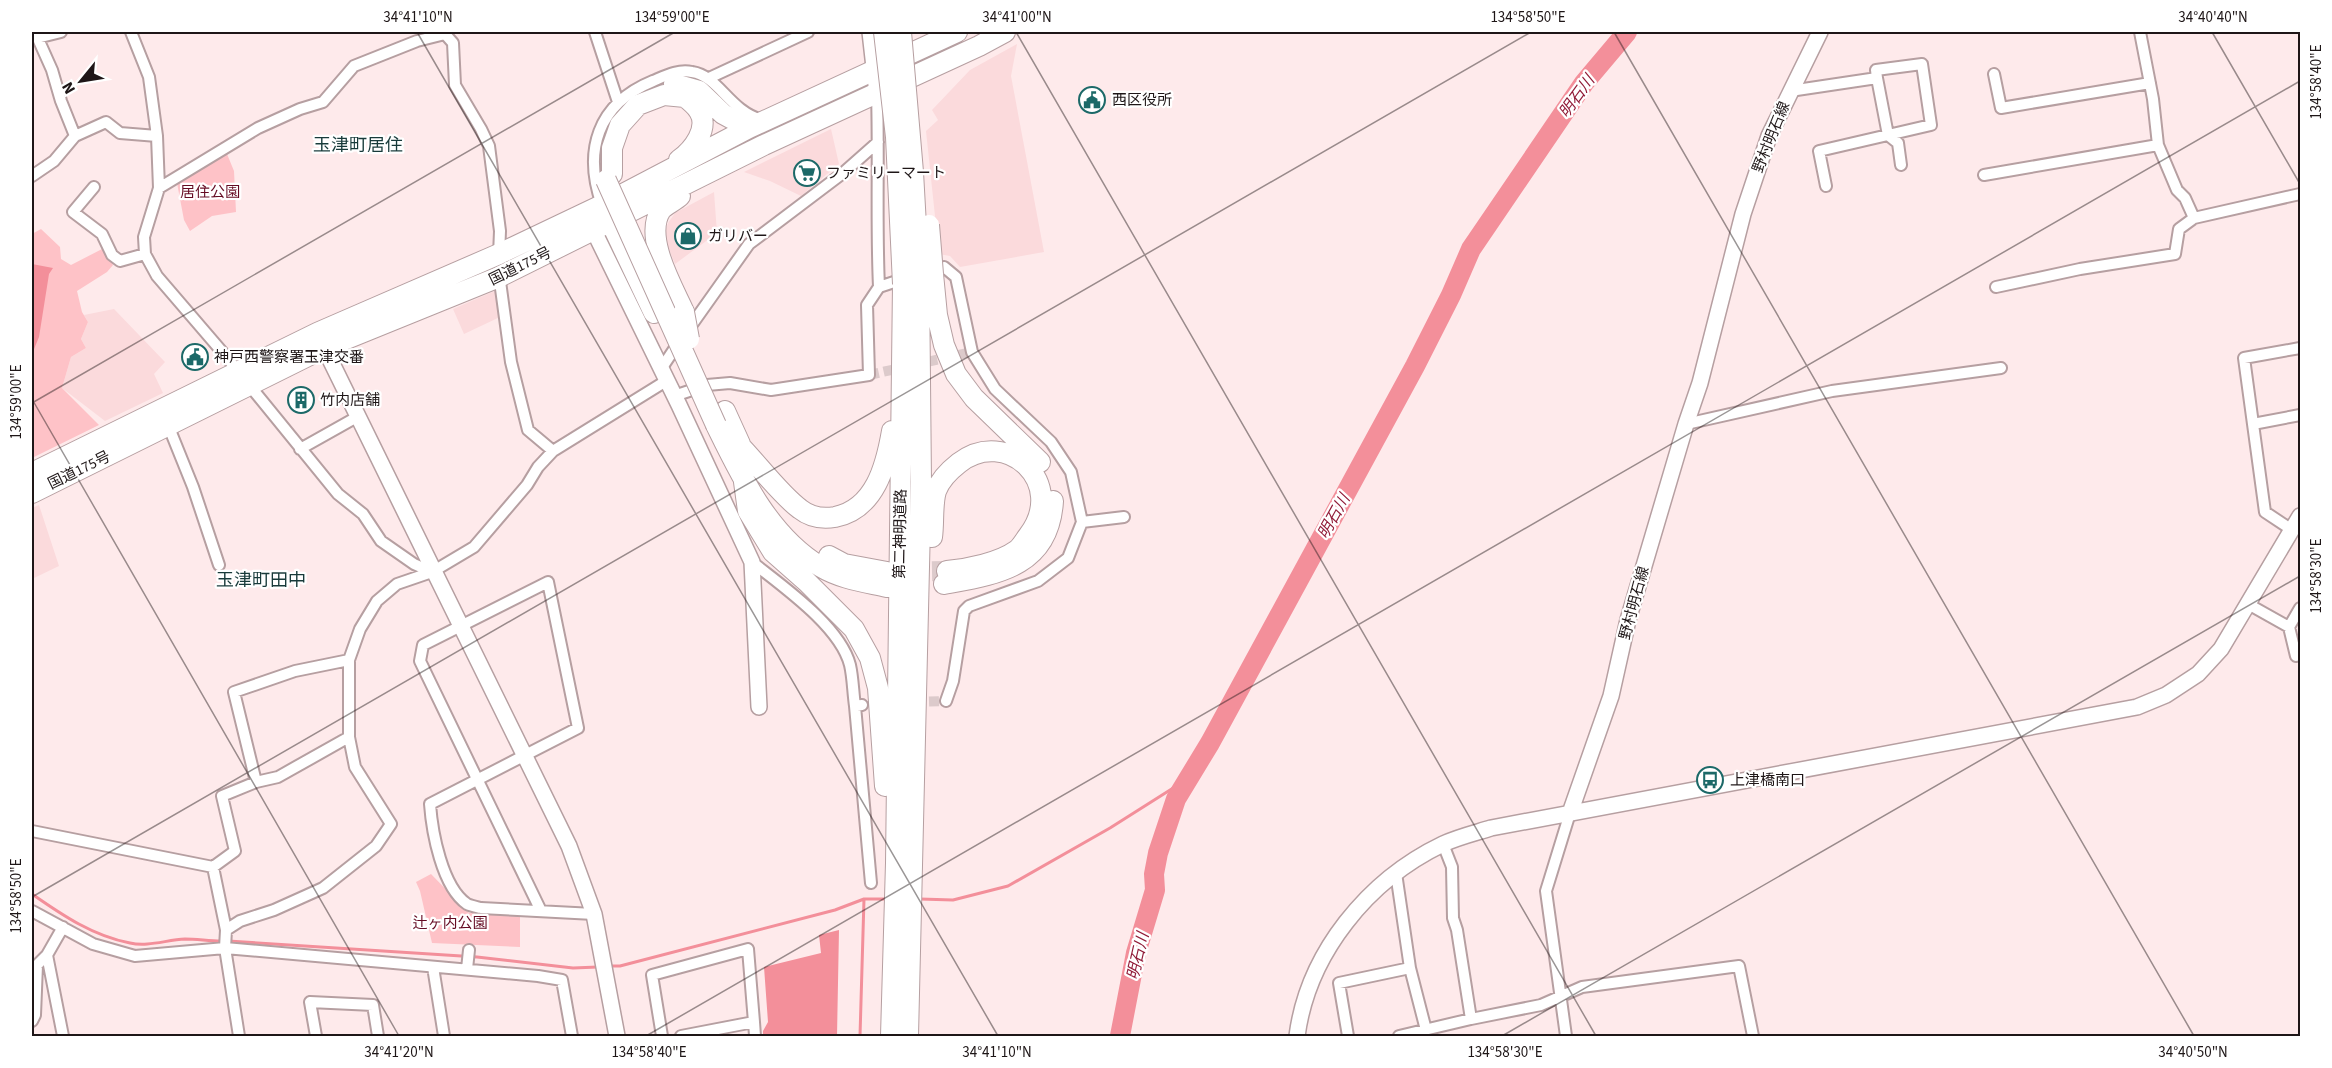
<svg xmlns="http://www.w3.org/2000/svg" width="2332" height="1068" font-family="'Source Sans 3','Noto Sans JP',sans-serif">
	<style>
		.built { fill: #fbdadc }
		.green { fill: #fec2c7 }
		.water { fill: #f38f9a }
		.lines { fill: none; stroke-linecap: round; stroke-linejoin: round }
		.stream { stroke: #f38f9a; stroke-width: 3 }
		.river { stroke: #f38f9a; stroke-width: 20 }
		.street-tunnel { stroke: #dccacb; stroke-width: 10; stroke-dasharray: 10 5; stroke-linecap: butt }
		.highway-tunnel { stroke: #dccacb; stroke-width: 20; stroke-dasharray: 20 10; stroke-linecap: butt }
		.street-casing { stroke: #b69fa1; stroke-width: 14 }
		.secondary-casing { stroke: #b69fa1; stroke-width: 18 }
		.highway-casing { stroke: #b69fa1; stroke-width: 22 }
		.street { stroke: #fff; stroke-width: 10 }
		.secondary { stroke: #fff; stroke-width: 15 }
		.highway { stroke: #fff; stroke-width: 20 }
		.highway-bridge-casing { stroke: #b69fa1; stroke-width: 22; stroke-linecap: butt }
		.highway-bridge { stroke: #fff; stroke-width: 20 }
		.ticks { fill: none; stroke: #1e1617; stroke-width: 1.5; stroke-opacity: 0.45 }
		.labels { text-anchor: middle; stroke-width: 4.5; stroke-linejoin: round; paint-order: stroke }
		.poi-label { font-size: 15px; fill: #1e1617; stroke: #fff; text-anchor: start }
		.street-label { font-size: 15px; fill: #1e1617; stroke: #fff }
		.park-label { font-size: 15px; fill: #650b23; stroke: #fff }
		.water-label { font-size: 16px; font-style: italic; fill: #911c38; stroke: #fff }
		.quarter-label { font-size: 18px; fill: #183a3a; stroke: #fff }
		.neatline { fill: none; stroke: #1e1617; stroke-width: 2 }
		.ticks-label { font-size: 15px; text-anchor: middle; fill: #1e1617 }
	</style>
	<rect width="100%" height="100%" fill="#feeaeb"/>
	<!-- built -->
	<path class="built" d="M1017 44 1011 76 1044 252 960 267 950 256 939 254 926 131 938 120 932 110 970 70Z
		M831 129 839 164 801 196 770 181 744 172Z
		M714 192 717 233 675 264 668 247 665 233 668 223 675 213Z
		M497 290 500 317 464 334 453 309Z
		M114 309 165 362 154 374 163 393 105 421 62 388 71 357 86 348 81 339 88 322 84 315Z
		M39 505 59 566 32 579V508Z"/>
	<!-- green -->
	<path class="green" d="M227 154 234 171 236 212 212 216 190 231 184 220 177 183Z
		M41 229 60 247 61 259 71 265 104 248 113 265 107 272 77 291 82 312 88 322 81 339 86 348 71 357 62 388 99 425 32 458V234Z
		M431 874 469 913 520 915V947L432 943 420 891 416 882Z"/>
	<!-- water -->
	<path class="water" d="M32 264 53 268 49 274 39 337 32 354Z
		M839 930 837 1036H763V1031L768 1022 764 967 821 953 819 935Z"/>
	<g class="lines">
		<!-- stream -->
		<path class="stream" d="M32 894C62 915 93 936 130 943 148 947 166 940 185 939 197 939 209 941 221 941
			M920 899 953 900 1008 886 1110 828 1189 778
			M228 941 477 957 573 968 598 967
			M608 966H620L835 910 864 899H889
			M860 1036 864 899"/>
		<!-- river -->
		<path class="river" d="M1120 1036 1136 953 1155 890 1154 874 1158 853 1176 799 1210 743 1415 366 1451 295 1471 249 1584 83 1627 32"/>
		<!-- street-tunnel -->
		<path class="street-tunnel" d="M869 375 972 352
			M914 702 946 701"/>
		<!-- highway-tunnel -->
		<path class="highway-tunnel" d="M902 572 947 571"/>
		<defs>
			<path id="street" d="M35 32 52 70 61 101 75 136
				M131 32 149 77 157 136 159 188 144 237 145 254 157 276 224 354 338 494 363 514 381 541 414 564 432 572
				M595 32 618 102
				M2140 32 2153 99 2158 145 2177 190 2185 198 2194 218 2300 194
				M37 38 61 32
				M1994 74 2001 108 2150 83
				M709 78 808 32
				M1790 91 1877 78 1876 70 1922 64 1931 125 1888 135 1877 78
				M877 94C879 158 876 222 879 287L906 278
				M1984 175 2158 145
				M32 176 54 161 75 136 106 122 120 133 157 136
				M1826 186 1819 151 1888 135 1898 143 1901 165
				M94 187 73 212 102 234 112 255 120 261 145 254
				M159 188 258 128 300 109 323 102 354 66 417 41 445 34 453 43 455 85 481 129 489 146 500 231 499 255
				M602 205C583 151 597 104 653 81 665 76 678 69 692 72 719 76 729 111 762 120
				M930 271 944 267 956 277 972 352 995 389 1051 442 1071 472 1082 522
				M499 274 511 362 528 430 553 451
				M1996 287 2080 269 2175 254 2179 229 2194 218
				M688 330 749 244 843 173 878 142
				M661 369 679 342
				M674 396 707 385 730 383 771 390 869 375 867 305 879 287
				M1686 424 1832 391 2001 368
				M2253 424 2300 415
				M168 425 193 487 219 565
				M300 449 357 417
				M2292 530 2265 512 2244 358 2300 348
				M752 562C782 586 840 626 850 665 853 678 853 692 855 706L862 705
				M2248 604 2289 627 2296 656 2300 655
				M2289 627 2300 608
				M946 701 953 681 964 611 969 606 1038 581 1068 558 1082 522 1124 517
				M855 706 871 883
				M256 782 234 692 295 671 349 660
				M32 831 213 867 226 930 225 948 239 1036
				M1443 844 1452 867 1453 918 1457 930 1471 1019
				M213 867 235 851 222 796 256 782 278 777 349 737
				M1396 873 1410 968 1426 1030
				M32 911 93 944 135 956 225 948 538 976 562 980 572 1036
				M541 911 420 661 423 645 548 582 578 728 430 804C432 832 442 887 467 904 471 906 477 907 481 908L594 914
				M226 930 240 921 274 910 323 888 376 846 391 824 355 767 349 737V660L360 629 377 601 397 584 432 572 474 547 527 485 538 467 553 451 666 381
				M433 967 444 1036
				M467 969 469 950
				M32 1021 35 1015 37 965 47 955
				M63 1036 47 955 63 927
				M316 1036 310 1002 373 1005 378 1036
				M662 1036 652 975 748 949 754 1022
				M681 1036 754 1022 755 1036
				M1348 1036 1339 983 1410 968
				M1399 1036 1471 1019 1541 1005 1582 987 1739 966 1753 1036
				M1566 1036 1546 891 1570 813"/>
			<path id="secondary" d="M870 32 877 94
				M589 221 679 405 752 562 759 707
				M320 339 569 846 594 914 617 1036
				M1570 813 1611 696 1628 620 1686 424 1700 383 1743 214 1769 136 1820 32
				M1297 1036C1308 953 1368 880 1443 844 1458 837 1475 833 1491 828L2137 707 2166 695 2198 674 2221 649 2300 516"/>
			<path id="highway" d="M674 84 699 91 723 114 749 128
				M612 174V148L620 125 638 105 664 95 685 97C690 101 696 106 699 111 710 128 693 150 679 160
				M680 196C675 201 665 205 661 210 643 237 673 287 684 312
				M606 212 654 313
				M933 274 937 315 944 345 956 374 974 398 1040 462
				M725 411 740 444
				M716 425C742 478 769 536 821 567 841 579 865 582 887 587
				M743 449C759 466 782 496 800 509 810 517 823 519 835 517 875 509 886 466 892 431
				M32 473 317 333 499 254 602 205 749 128 957 32
				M744 482 748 511 773 552 807 582 854 629 870 658 878 688 885 786
				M32 493 324 348 499 277 764 145 979 46 1005 32
				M932 537C934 523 932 504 936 491 940 480 950 470 959 463 1006 426 1069 483 1028 536 1025 540 1021 547 1017 550 999 563 968 569 947 571
				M829 556 844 564 887 572
				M944 584C998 574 1049 567 1053 501
				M891 1036 896 863 903 284
				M908 1036 921 482 919 279"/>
		</defs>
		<!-- street casing -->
		<use href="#street" class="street-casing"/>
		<!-- secondary casing -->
		<use href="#secondary" class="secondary-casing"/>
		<!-- highway casing -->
		<use href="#highway" class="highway-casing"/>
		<!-- street -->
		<use href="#street" class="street"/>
		<!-- secondary -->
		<use href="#secondary" class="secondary"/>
		<!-- highway -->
		<use href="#highway" class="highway"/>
		<defs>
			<path id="highway-bridge" d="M884 32 896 137 903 284
				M901 32 913 172 919 279
				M606 180 716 425
				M929 225 933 274
				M684 312 689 339"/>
		</defs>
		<!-- highway-bridge casing -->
		<use href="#highway-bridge" class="highway-bridge-casing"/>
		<!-- highway-bridge -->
		<use href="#highway-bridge" class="highway-bridge"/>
	</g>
	<!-- ticks -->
	<path class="ticks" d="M417 32 998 1036M1016 32 1596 1036M1614 32 2194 1036M2212 32 2300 184M32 399 399 1036M32 403 675 32M32 897 1531 32M646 1036 2300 81M1502 1036 2300 576"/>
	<!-- icons -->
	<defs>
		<symbol id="civic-ring" viewBox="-11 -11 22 22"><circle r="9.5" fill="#fff" stroke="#1c6968" stroke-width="1.5"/><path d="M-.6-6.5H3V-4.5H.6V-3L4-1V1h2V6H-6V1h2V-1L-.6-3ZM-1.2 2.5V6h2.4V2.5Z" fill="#1c6968"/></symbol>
		<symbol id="supermarket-ring" viewBox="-11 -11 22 22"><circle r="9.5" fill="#fff" stroke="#1c6968" stroke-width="1.5"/><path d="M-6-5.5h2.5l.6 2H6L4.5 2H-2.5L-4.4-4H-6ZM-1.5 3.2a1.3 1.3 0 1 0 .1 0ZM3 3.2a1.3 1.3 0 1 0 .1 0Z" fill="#1c6968"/></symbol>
		<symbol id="shop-ring" viewBox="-11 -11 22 22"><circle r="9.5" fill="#fff" stroke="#1c6968" stroke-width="1.5"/><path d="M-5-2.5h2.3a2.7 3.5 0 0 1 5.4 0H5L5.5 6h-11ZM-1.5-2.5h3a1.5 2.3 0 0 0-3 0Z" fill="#1c6968"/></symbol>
		<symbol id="building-ring" viewBox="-11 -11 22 22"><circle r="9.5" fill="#fff" stroke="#1c6968" stroke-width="1.5"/><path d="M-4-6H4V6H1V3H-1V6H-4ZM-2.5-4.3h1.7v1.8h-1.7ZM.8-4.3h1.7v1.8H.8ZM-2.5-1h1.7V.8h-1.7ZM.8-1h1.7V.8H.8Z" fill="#1c6968"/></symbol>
		<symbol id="bus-ring" viewBox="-11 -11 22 22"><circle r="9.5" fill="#fff" stroke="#1c6968" stroke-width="1.5"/><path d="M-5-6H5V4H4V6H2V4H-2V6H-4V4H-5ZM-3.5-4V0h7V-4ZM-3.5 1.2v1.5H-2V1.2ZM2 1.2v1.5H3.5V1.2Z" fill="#1c6968"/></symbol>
	</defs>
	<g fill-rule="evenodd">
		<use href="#civic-ring" x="1077" y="85" width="30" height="30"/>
		<use href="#supermarket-ring" x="792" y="158" width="30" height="30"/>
		<use href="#shop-ring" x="673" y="221" width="30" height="30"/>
		<use href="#civic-ring" x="180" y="342" width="30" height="30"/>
		<use href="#building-ring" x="286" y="385" width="30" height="30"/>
		<use href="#bus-ring" x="1695" y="765" width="30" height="30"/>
	</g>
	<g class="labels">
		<!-- poi labels -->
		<g class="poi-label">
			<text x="1112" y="105">西区役所</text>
			<text x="826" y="178">ファミリーマート</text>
			<text x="708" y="241">ガリバー</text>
			<text x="214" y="362">神戸西警察署玉津交番</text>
			<text x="320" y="405">竹内店舗</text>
			<text x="1730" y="785">上津橋南口</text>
		</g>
		<!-- street labels -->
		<g class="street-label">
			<text transform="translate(1771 137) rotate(-68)" y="5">野村明石線</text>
			<text transform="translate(520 266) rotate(-26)" y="5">国道175号</text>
			<text transform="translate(79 470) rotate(-26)" y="5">国道175号</text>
			<text transform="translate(900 534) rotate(-89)" y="5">第二神明道路</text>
			<text transform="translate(1634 603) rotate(-75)" y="5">野村明石線</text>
		</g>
		<!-- park labels -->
		<g class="park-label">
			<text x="210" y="197">居住公園</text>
			<text x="450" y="928">辻ヶ内公園</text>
		</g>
		<!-- water labels -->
		<g class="water-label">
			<text transform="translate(1576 96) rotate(-54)" y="6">明石川</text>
			<text transform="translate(1333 516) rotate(-61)" y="6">明石川</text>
			<text transform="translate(1137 956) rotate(-77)" y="6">明石川</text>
		</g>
		<!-- quarter labels -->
		<g class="quarter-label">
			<text x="358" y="151">玉津町居住</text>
			<text x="261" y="586">玉津町田中</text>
		</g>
	</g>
	<!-- border -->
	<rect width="2332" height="1068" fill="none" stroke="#ffffff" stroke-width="66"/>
	<!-- north arrow -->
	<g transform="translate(81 81) rotate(240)" stroke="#ffffff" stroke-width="4.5" paint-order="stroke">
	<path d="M0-4.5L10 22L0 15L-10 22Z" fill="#1e1617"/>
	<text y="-9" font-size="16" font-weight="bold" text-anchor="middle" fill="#1e1617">N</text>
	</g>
	<rect x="33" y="33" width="2266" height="1002" class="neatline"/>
	<g class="ticks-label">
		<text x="418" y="22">34°41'10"N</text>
		<text x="672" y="22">134°59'00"E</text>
		<text x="1017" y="22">34°41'00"N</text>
		<text x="1528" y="22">134°58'50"E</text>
		<text x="2213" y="22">34°40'40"N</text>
		<text transform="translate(2316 82) rotate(-90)" y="5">134°58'40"E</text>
		<text transform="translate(16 402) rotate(-90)" y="5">134°59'00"E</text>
		<text transform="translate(2316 576) rotate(-90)" y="5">134°58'30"E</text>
		<text transform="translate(16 896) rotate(-90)" y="5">134°58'50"E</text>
		<text x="399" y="1057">34°41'20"N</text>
		<text x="649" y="1057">134°58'40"E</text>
		<text x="997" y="1057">34°41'10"N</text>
		<text x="1505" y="1057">134°58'30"E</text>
		<text x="2193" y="1057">34°40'50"N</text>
	</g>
</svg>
